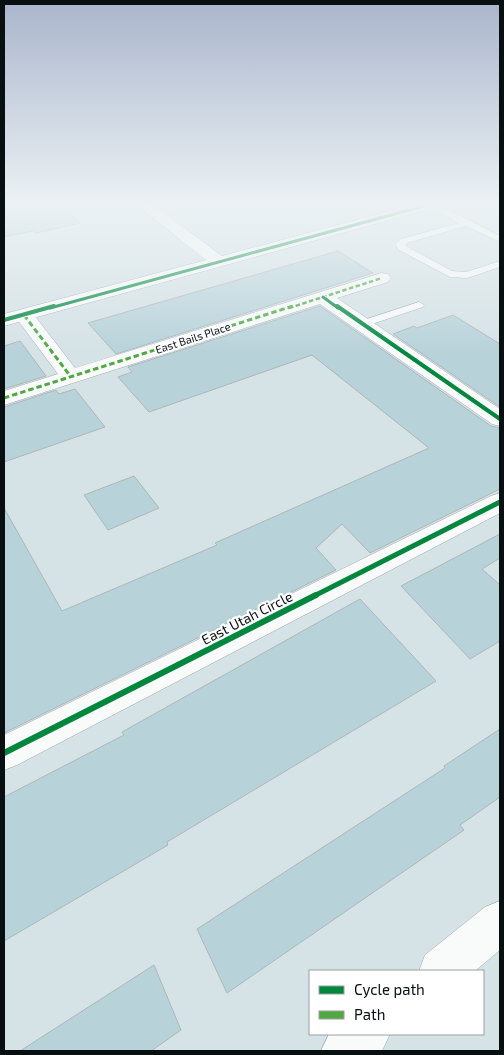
<svg xmlns="http://www.w3.org/2000/svg" width="504" height="1055" font-family="'Exo 2',sans-serif">
	<style>
		.building { fill: #b8d2da; stroke: #adb7ba }
		.lines { fill: none; stroke-linecap: round; stroke-linejoin: round }
		.service-casing { stroke: #a0a9ac; stroke-width: 1 }
		.minor-casing { stroke: #a0a9ac; stroke-width: 1 }
		.tertiary-casing { stroke: #a0a9ac; stroke-width: 1 }
		.service { fill: #f9fbfb; fill-rule: evenodd }
		.minor { fill: #f9fbfb; fill-rule: evenodd }
		.tertiary { fill: #f9fbfb; fill-rule: evenodd }
		.quiet-far1 { stroke: #50a842; stroke-width: 2.5; stroke-dasharray: 4.5 2.5; stroke-linecap: butt }
		.quiet { stroke: #50a842; stroke-width: 3; stroke-dasharray: 5.5 3; stroke-linecap: butt }
		.cycleway-far3-casing { stroke: #fff; stroke-width: 5 }
		.cycleway-far2-casing { stroke: #fff; stroke-width: 6 }
		.cycleway-far1-casing { stroke: #fff; stroke-width: 8 }
		.cycleway-casing { stroke: #fff; stroke-width: 9 }
		.cycleway-far3 { stroke: #00873e; stroke-width: 3 }
		.cycleway-far2 { stroke: #00873e; stroke-width: 4 }
		.cycleway-far1 { stroke: #00873e; stroke-width: 5 }
		.cycleway { stroke: #00873e; stroke-width: 6 }
		.labels { text-anchor: middle; stroke-width: 4.5; stroke-linejoin: round; paint-order: stroke }
		.far-street-label { font-size: 11px; fill: #070f11; stroke: #fff }
		.street-label { font-size: 14px; fill: #070f11; stroke: #fff }
	</style>
	<rect width="100%" height="100%" fill="#d5e2e6"/>
	<!-- building -->
	<path class="building" d="M4 206H61L80 223 36 233 33 231 4 237Z
		M338 251 373 273 116 354 88 323Z
		M320 306 491 426 500 428V489L370 553 342 524 316 548 336 570 4 733V508L62 611 217 545 215 543 429 448 312 355 149 412 118 377 132 372 128 367Z
		M453 315 500 344V407L393 334 414 326 417 328Z
		M20 341 46 376 4 389V346Z
		M75 389 105 427 4 462V407L56 390 59 394Z
		M134 476 159 508 108 530 84 495Z
		M500 534V558L482 569 500 585V641L470 659 401 586Z
		M360 599 436 681 167 842 168 845 4 941V797L124 735 122 732Z
		M500 729V797L460 825 464 830 227 993 197 929 445 768 444 766Z
		M154 965 181 1030 151 1051H20Z"/>
	<g class="lines">
		<defs>
			<path id="service" d="M427 206C447 205 481 227 500 236V242L466 226 407 243 406 246 452 271 466 272 500 261V267L467 278 450 277 399 250 395 244 401 239 459 223Z
				M419 302 424 305 423 307 366 326H358L357 324 358 322Z"/>
			<path id="minor" d="M382 273 388 274 391 278 388 282 337 298 500 409V426L492 424 320 304 4 405V391L58 374 14 315 17 311 24 309 31 311 75 368Z
				M500 493V513L17 765 4 770V735L491 496Z
				M500 901V950L475 971H419L425 955 485 907Z
				M329 1034H390L382 1051H321Z"/>
			<path id="tertiary" d="M138 206H155L222 256 408 206H432L429 209 4 326V314L206 260Z"/>
		</defs>
		<!-- service casing -->
		<use href="#service" class="service-casing"/>
		<!-- minor casing -->
		<use href="#minor" class="minor-casing"/>
		<!-- tertiary casing -->
		<use href="#tertiary" class="tertiary-casing"/>
		<!-- service -->
		<use href="#service" class="service"/>
		<!-- minor -->
		<use href="#minor" class="minor"/>
		<!-- tertiary -->
		<use href="#tertiary" class="tertiary"/>
		<!-- quiet-far1 -->
		<path class="quiet-far1" d="M289 308 382 278"/>
		<!-- quiet -->
		<path class="quiet" d="M24 315 71 377
			M4 398 293 306"/>
		<defs>
			<path id="cycleway-far3" d="M323 297 338 308
				M50 308 424 206"/>
			<path id="cycleway-far2" d="M337 306 500 419
				M4 320 54 306"/>
			<path id="cycleway-far1" d="M314 596 500 502"/>
			<path id="cycleway" d="M4 753 316 595"/>
		</defs>
		<!-- cycleway-far3 casing -->
		<use href="#cycleway-far3" class="cycleway-far3-casing"/>
		<!-- cycleway-far2 casing -->
		<use href="#cycleway-far2" class="cycleway-far2-casing"/>
		<!-- cycleway-far1 casing -->
		<use href="#cycleway-far1" class="cycleway-far1-casing"/>
		<!-- cycleway casing -->
		<use href="#cycleway" class="cycleway-casing"/>
		<!-- cycleway-far3 -->
		<use href="#cycleway-far3" class="cycleway-far3"/>
		<!-- cycleway-far2 -->
		<use href="#cycleway-far2" class="cycleway-far2"/>
		<!-- cycleway-far1 -->
		<use href="#cycleway-far1" class="cycleway-far1"/>
		<!-- cycleway -->
		<use href="#cycleway" class="cycleway"/>
	</g>
	<!-- sky -->
	<linearGradient id="sky" x2="0" y2="1"><stop stop-color="#aab5cc"/><stop offset="0.58" stop-color="#ecf2f4"/><stop offset="1" stop-color="#ecf2f4" stop-opacity="0"/></linearGradient>
	<rect width="504" height="353" fill="url(#sky)"/>
	<g class="labels">
		<!-- far-street labels -->
		<g class="far-street-label">
			<text transform="translate(193 338) rotate(-18)" y="4">East Bails Place</text>
		</g>
		<!-- street labels -->
		<g class="street-label">
			<text transform="translate(247 618) rotate(-27)" y="5">East Utah Circle</text>
		</g>
	</g>
	<!-- border -->
	<rect width="504" height="1055" fill="none" stroke="#070f11" stroke-width="10"/>
	<!-- legend -->
	<rect x="309" y="970" width="175" height="65" fill="#ffffff" stroke="#9c9fa0"/>
	<rect x="319" y="986" width="25" height="8" fill="#00873e" stroke="#9c9fa0"/>
	<text x="354" y="995" font-size="15" fill="#070f11">Cycle path</text>
	<rect x="319" y="1011" width="25" height="8" fill="#50a842" stroke="#9c9fa0"/>
	<text x="354" y="1020" font-size="15" fill="#070f11">Path</text>
</svg>
